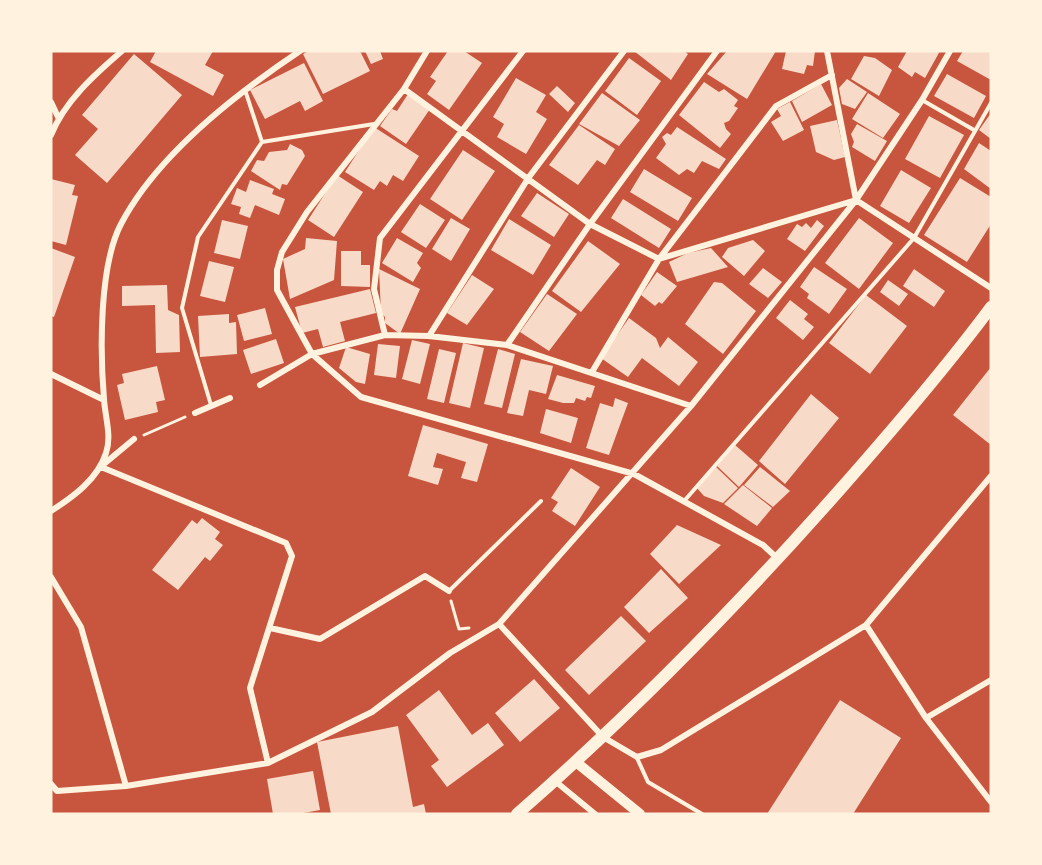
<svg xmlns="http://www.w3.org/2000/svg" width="1042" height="865" font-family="Helvetica,sans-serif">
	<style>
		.building { fill: #f7dbc8 }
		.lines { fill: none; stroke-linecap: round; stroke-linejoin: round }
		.path { stroke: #fff3e0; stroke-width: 3 }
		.service { stroke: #fff3e0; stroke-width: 4 }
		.minor { stroke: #fff3e0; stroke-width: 6 }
		.tertiary { stroke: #fff3e0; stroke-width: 10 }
		.secondary { stroke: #fff3e0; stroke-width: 12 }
	</style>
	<rect width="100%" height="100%" fill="#c8553d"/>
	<!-- building -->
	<path class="building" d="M156 51H213L205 65 224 75 213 96 150 62Z
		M309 51H360L370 71 323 94 303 54Z
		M365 51H380L383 59 371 64Z
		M448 51H464L482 63 449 110 427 94 436 81 430 77Z
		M634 51H684L688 54 671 80Z
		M727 51H776L747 99 707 74Z
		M786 51H815L813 66 807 65 804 74 782 69Z
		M907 51H940L925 78 915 72 912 77 898 67Z
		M963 51H991V80L957 61Z
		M134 54 182 95 107 183 75 155 98 129 82 115Z
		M864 56 875 58 892 70 879 96 851 79Z
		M629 58 661 81 637 115 605 91Z
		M304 63 323 101 305 111 300 101 265 119 250 90Z
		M947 74 986 96 974 118 934 96Z
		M516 78 546 95 536 112 547 119 526 154 497 137 504 124 493 117Z
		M847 79 867 92 855 109 842 104 839 88Z
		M704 82 719 92 724 89 738 100 734 106 738 108 729 121 724 123 726 129 731 134 720 148 679 115Z
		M821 84 832 105 802 122 792 101Z
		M557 86 575 103 568 112 549 94Z
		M602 93 640 120 619 146 579 124Z
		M868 93 900 114 883 138 852 119Z
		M408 94 430 109 406 144 380 126 392 109 397 111Z
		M790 102 804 130 783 141 771 122 781 116 777 109Z
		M991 113V139L979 130Z
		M929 116 964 135 940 178 905 159Z
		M837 120 845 157 834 160 816 152 810 126Z
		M857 124 887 141 875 161 852 147 854 142 851 134Z
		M579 125 615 149 605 165 597 160 578 185 549 165Z
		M374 127 419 156 403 181 393 175 387 186 380 181 374 190 345 172Z
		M677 127 726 159 719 169 702 161 694 173 687 169 679 175 656 158 666 144 662 137 667 133 671 135Z
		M979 143 991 151V189L964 169Z
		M290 144 302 150 305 156 287 185 282 184 280 190 251 171 257 160 264 161 269 152 287 150Z
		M463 150 495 171 462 220 430 199Z
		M644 169 692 198 678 221 630 192Z
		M901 170 931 188 909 223 880 206Z
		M337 175 363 192 334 237 308 220Z
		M960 178 991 197V224L967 262 924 235Z
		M51 179 75 185 72 195 78 196 66 245 51 241Z
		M250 180 274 189 272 194 285 199 279 215 255 205 250 218 239 214 241 207 231 204 237 188 246 192Z
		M537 193 569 214 554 237 521 216Z
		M623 199 671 229 659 248 611 218Z
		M420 204 445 220 426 248 401 232Z
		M451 218 470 229 451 261 432 249Z
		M859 218 893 243 859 289 825 263Z
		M509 219 551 245 533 275 491 250Z
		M222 220 248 226 240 259 214 253Z
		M817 220 824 226 805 251 787 239 797 224 802 227 806 223 811 228Z
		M306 238 337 241 334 280 290 299 283 259 305 249Z
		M397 238 423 253 417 263 421 268 413 282 382 263Z
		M753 240 765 251 744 276 722 257 728 248Z
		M588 241 620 264 581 312 552 291Z
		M51 248 75 257 54 317 51 316Z
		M711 248 728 267 677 282 669 262 688 253Z
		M341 251H361V265H370V287L341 286Z
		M209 261 234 267 225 302 200 296Z
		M814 267 847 289 829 314 807 298 809 294 800 287Z
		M763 268 782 282 768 298 749 284Z
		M379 269 420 289 400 334 385 323V317L381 313Z
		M914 269 945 291 934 307 903 286Z
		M657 272 677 286 662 304 659 302 655 306 641 295Z
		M472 275 494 289 467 325 447 313Z
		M888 280 908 294 899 306 880 292Z
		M714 282 722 283 756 311 723 354 685 324Z
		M167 285 168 310 179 315 180 352 156 353 155 305 122 306V286Z
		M370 289 376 313 340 322 345 341 323 347 318 329 302 333 295 307Z
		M547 294 577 314 549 351 520 332Z
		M866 295 907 326 870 374 829 343Z
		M790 300 808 314 804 319 814 327 803 340 776 318Z
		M265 308 272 334 244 341 237 315Z
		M229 314V323L236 322 237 354 200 357 198 316Z
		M629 318 656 338 660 348 668 337 698 362 679 386 642 358 628 377 601 358Z
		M276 339 284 363 251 374 243 350Z
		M412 340 430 344 420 384 402 379Z
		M463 343 484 348 470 408 449 403Z
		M378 344 400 346 396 378 374 375Z
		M346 347 370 354 365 384 356 382 339 368Z
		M439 349 456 353 444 403 427 399Z
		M498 349 515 354 502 408 484 404Z
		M521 359 553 366 546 394 529 390 523 416 507 413Z
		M157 366 165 400 156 402 158 412 125 420 117 385 124 383 122 374Z
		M991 367V445L953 415Z
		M557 375 595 386 591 398 587 397 585 401 576 398 574 403H563L548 399Z
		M811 394 839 418 785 484 759 461Z
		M615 398 628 403 609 455 586 448 600 403 613 407Z
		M546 409 578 418 571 443 540 433Z
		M423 425 488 444 477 482 461 478 466 462 437 453 433 467 443 469 438 485 408 476Z
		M735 445 758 465 739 487 717 466Z
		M715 466 738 488 723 503 704 496 696 487Z
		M760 467 790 491 773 507 744 485Z
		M571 468 600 487 575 526 552 511 558 502 551 498Z
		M743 485 772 508 757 526 724 504Z
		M202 518 220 532 215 539 223 545 210 561 205 557 178 590 152 570 192 520 197 524Z
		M677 525 721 545 679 584 650 554Z
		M661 569 688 598 649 633 624 607Z
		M621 616 646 641 589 695 565 670Z
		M534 679 560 708 520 742 495 713Z
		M439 690 472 735 488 723 504 745 447 787 431 766 439 760 406 715Z
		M840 700 901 738 853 814H767Z
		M398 726 413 807 424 804 426 814H331L317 742Z
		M313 771 320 810 298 814H273L267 779Z"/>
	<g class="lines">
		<!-- path -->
		<path class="path" d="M144 435 185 417
			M451 601 459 629 469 628"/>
		<!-- service -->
		<path class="service" d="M922 100 974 130
			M262 142 374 124
			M211 405 182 308 198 237 262 142 245 90
			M685 500 914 238 991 103
			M449 591 541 501
			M637 758 648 782 702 814"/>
		<!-- minor -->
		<path class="minor" d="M427 51 404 89 307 212 282 252 277 270V290L312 354 361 397 634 474 763 545 777 558
			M827 51 856 200
			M404 89 590 224 659 259 856 200 991 288
			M51 102 58 117
			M51 135C65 101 94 75 122 51
			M385 335 374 289 380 238 523 51
			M429 336 529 177 624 51
			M507 345 590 224 717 51
			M592 372 659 259 776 106 832 75
			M51 374 104 400
			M260 385 312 354 385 335 429 336 507 345 691 406
			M195 413 230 398
			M104 464 134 439
			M101 467 286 543 292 556 250 688 268 763
			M51 511C73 497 98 479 106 453 112 436 105 417 104 399 100 352 99 266 121 224 157 155 237 93 300 51
			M51 577 81 627 126 786
			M499 624 603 737 637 757 661 750 866 625 991 476
			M866 625 926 718 991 802
			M270 628 320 639 425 576 449 591
			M926 718 991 680
			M555 781 595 814
			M51 784 57 791 126 786 268 763 372 712 450 653 499 624 691 406 856 200 922 100 950 51"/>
		<!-- tertiary -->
		<path class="tertiary" d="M576 762 640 814"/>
		<!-- secondary -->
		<path class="secondary" d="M517 814C634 712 741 602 844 485 895 427 945 369 991 307"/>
	</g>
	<!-- border -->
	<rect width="1042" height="865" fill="none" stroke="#fff3e0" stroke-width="105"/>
</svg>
